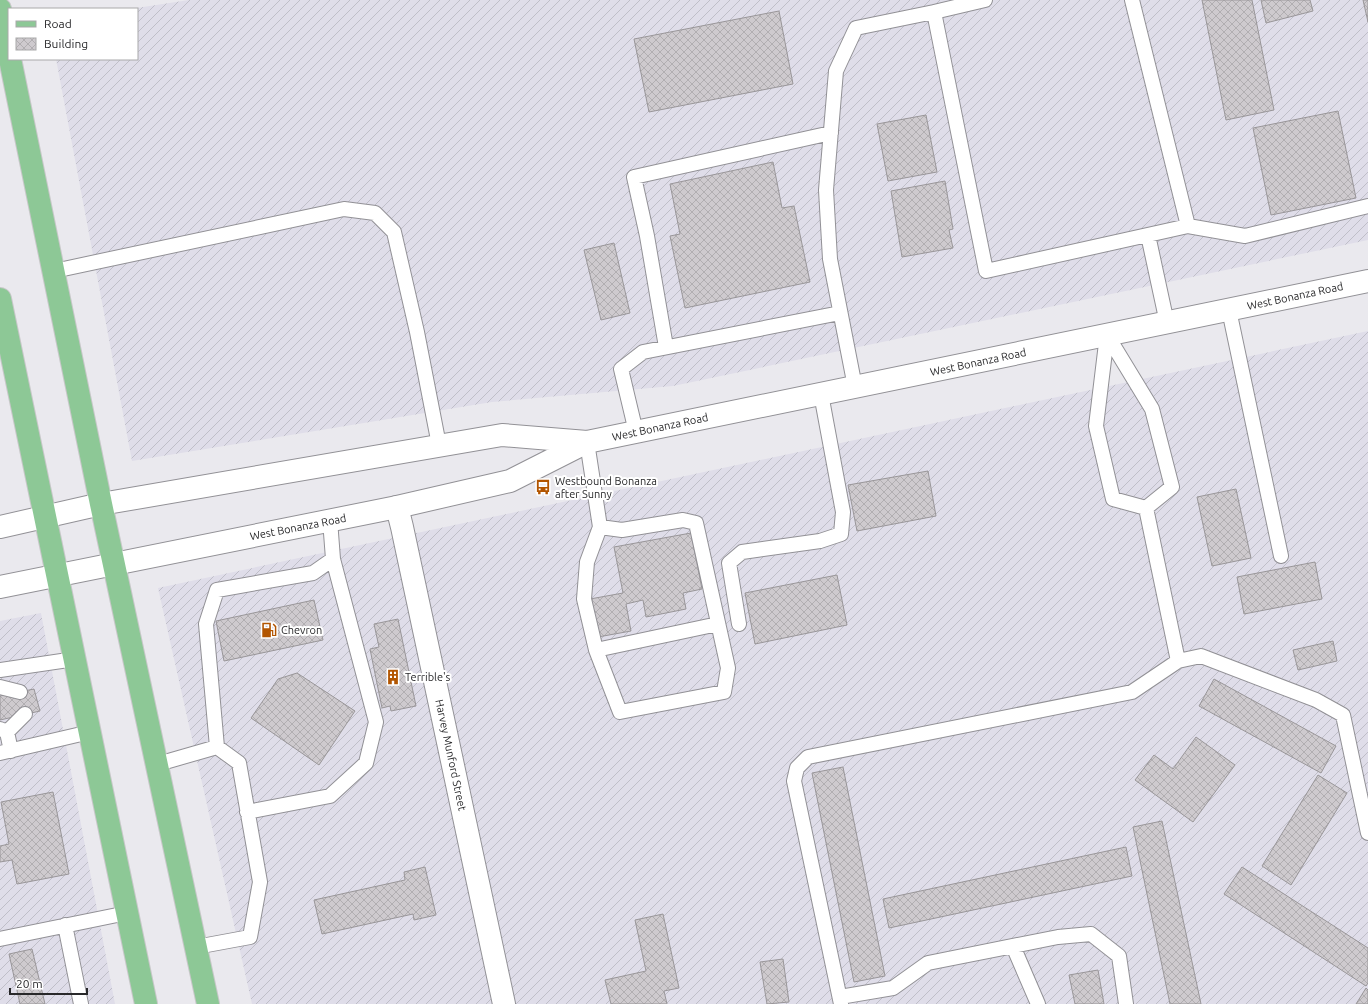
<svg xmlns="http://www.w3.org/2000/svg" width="1368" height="1004" font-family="Ubuntu,sans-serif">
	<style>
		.industrial { fill: url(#industrial-furrows) }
		.building { fill: url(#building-cross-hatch); stroke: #999699 }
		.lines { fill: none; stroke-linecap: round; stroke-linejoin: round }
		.service-casing { stroke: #929196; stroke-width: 16 }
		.minor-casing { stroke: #929196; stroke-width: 24 }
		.secondary-casing { stroke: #929196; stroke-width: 24 }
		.primary-casing { stroke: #c7c7c8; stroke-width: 24 }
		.service { stroke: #fff; stroke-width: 14 }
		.minor { stroke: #fff; stroke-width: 22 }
		.secondary { stroke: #fff; stroke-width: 22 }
		.primary { stroke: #8dc896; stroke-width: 22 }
		.labels { text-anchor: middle; stroke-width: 4; stroke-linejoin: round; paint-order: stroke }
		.street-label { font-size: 11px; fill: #28282a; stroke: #fff }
		.poi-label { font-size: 11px; fill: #28282a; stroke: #fff; text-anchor: start }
	</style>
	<defs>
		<pattern id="industrial-furrows" width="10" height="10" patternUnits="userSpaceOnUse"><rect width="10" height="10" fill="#dfdde9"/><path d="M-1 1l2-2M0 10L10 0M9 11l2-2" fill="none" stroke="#bfbec8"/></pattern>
		<pattern id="building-cross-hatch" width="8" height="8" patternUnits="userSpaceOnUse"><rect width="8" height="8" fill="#cecace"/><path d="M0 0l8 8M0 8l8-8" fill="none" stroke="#b1aeb1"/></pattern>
	</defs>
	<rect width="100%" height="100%" fill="#eae9ee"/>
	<!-- industrial -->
	<path class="industrial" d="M189 0H1368V240L673 386 492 402 132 461 56 59H137V9H130Z
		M1368 331V1004H252L158 588Z
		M41 613 115 1004H0V621Z"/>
	<!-- building -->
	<path class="building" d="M1202 0H1252L1274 110 1226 120Z
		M1261 0H1310L1313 11 1266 23Z
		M1363 0H1368V22Z
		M779 11 793 84 649 112 634 39Z
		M1338 111 1356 198 1271 215 1253 128Z
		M926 115 937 172 888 181 877 124Z
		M773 162 782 208 794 206 810 282 685 308 670 236 680 234 670 184Z
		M945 181 953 229 949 230 953 248 902 257 891 191Z
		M614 243 630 313 601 320 584 250Z
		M928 471 936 516 857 531 848 485Z
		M1236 489 1251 558 1212 566 1197 497Z
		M691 533 702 589 683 593 686 609 646 617 643 600 626 604 631 631 598 637 590 599 623 593 614 547Z
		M1315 562 1322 599 1244 614 1237 577Z
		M837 575 847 625 755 644 745 593Z
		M314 600 323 640 224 661 216 621Z
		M398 619 416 706 391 711 390 706 382 708 370 649 379 647 374 624Z
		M1333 641 1337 661 1298 670 1293 650Z
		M297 673 355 711 319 765 251 718 278 679Z
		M1214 679 1336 746 1321 773 1199 706Z
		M34 689 40 711 0 720V696Z
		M1196 737 1235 765 1193 822 1135 780 1154 755 1173 769Z
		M843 767 885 976 854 982 812 773Z
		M1318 775 1347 793 1291 885 1262 866Z
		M53 792 69 874 17 884 12 860 0 862V846L9 844 1 802Z
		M1162 821 1201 1004H1170L1133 827Z
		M1126 847 1132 876 889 928 883 899Z
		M425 867 436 915 414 920 413 914 322 934 314 900 405 880 404 872Z
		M1242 867 1368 948V983L1366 986 1224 894Z
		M663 914 679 988 664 991 667 1004H611L605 980 646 971 635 920Z
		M32 949 45 1004H20L9 954Z
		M783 959 789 1002 767 1004 760 962Z
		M1098 970 1104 1004H1075L1069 975Z
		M1366 988 1368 990V1004H1356Z"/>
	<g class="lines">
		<defs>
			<path id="service" d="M985 0 934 12 986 271 1188 226 1245 236 1368 206
				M1132 0 1188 226
				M1148 235 1167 323
				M54 271 344 209 375 213 394 232 417 332 439 445
				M1229 310 1281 556
				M1107 335 1152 409 1172 487 1146 508 1113 499 1096 426Z
				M666 347 647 236 634 177 831 133
				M855 387 830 259 826 190 836 71 856 28 934 12
				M636 432 621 369 643 352 840 313
				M587 442 600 527 587 562 584 599 596 650 620 712 724 692 728 668 696 523 683 520 622 530 600 527
				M1146 508 1178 661
				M739 624 729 563 742 552 820 541 841 534 843 512 821 394
				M596 650 718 624
				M0 670 75 659
				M0 687 20 692
				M0 729 7 732 11 751
				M7 732 25 714
				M217 747 206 624 217 590 313 573 333 559 330 520
				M0 753 90 732
				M158 764 217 747 239 763 260 882 250 937 196 947
				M247 812 330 796 366 763 376 722 333 559
				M65 925 81 1004
				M0 939 127 913
				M1013 946 1038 1004
				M840 997 893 988 928 963 1058 937 1091 934 1119 956 1126 1004
				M841 1004 794 781 797 768 808 757 1132 692 1178 661 1201 656 1316 700 1343 715 1368 833"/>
			<path id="minor" d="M397 507 402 527 504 1004"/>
			<path id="secondary" d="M0 527 101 504 502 435 587 442
				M0 587 397 507 510 481 587 442 1368 281"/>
			<path id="primary" d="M0 9 9 53
				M10 59 101 504 208 1004
				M0 299 146 1004"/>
		</defs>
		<!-- service casing -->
		<use href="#service" class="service-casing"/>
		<!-- minor casing -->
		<use href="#minor" class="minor-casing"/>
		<!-- secondary casing -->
		<use href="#secondary" class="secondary-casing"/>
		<!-- primary casing -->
		<use href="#primary" class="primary-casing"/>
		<!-- service -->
		<use href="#service" class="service"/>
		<!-- minor -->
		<use href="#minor" class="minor"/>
		<!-- secondary -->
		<use href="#secondary" class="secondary"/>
		<!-- primary -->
		<use href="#primary" class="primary"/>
	</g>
	<!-- icons -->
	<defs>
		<symbol id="bus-bare" viewBox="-9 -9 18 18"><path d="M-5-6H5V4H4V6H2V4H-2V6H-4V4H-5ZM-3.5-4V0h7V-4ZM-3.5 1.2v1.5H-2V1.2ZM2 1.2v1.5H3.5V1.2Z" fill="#b25500" stroke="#fff" stroke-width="2.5" paint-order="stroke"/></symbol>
		<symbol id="fuel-bare" viewBox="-9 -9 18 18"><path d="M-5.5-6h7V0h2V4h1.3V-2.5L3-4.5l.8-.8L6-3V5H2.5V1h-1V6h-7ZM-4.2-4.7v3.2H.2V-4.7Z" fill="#b25500" stroke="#fff" stroke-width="2.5" paint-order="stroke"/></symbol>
		<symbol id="building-bare" viewBox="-9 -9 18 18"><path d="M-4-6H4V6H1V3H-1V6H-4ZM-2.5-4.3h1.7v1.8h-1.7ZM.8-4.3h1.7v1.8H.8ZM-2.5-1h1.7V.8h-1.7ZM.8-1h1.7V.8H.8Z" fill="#b25500" stroke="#fff" stroke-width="2.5" paint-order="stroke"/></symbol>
	</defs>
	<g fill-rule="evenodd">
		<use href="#bus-bare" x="532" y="476" width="22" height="22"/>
		<use href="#fuel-bare" x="258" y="619" width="22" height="22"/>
		<use href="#building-bare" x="382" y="666" width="22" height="22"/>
	</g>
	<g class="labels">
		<!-- street labels -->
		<g class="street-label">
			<text transform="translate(1295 296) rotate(-12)" y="4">West Bonanza Road</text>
			<text transform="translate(978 362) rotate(-12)" y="4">West Bonanza Road</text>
			<text transform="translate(660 427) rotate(-12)" y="4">West Bonanza Road</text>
			<text transform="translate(298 527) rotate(-11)" y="4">West Bonanza Road</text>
			<text transform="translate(451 755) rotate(78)" y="4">Harvey Munford Street</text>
		</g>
		<!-- poi labels -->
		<g class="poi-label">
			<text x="555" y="485">Westbound Bonanza<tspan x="555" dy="13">after Sunny</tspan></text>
			<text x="281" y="634">Chevron</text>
			<text x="405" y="681">Terrible's</text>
		</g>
	</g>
	<!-- legend -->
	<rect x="8" y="8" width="130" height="52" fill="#ffffff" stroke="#a9a9aa"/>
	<rect x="16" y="21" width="20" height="6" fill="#8dc896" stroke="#a9a9aa"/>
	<text x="44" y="28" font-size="12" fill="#28282a">Road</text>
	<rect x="16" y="38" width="20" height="12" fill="url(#building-cross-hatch)" stroke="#a9a9aa"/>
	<text x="44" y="48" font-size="12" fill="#28282a">Building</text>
	<!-- scale -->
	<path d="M10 988v6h77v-6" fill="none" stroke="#28282a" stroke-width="2"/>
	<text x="16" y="988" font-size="12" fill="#28282a" stroke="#ffffff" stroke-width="3" paint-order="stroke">20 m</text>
</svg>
